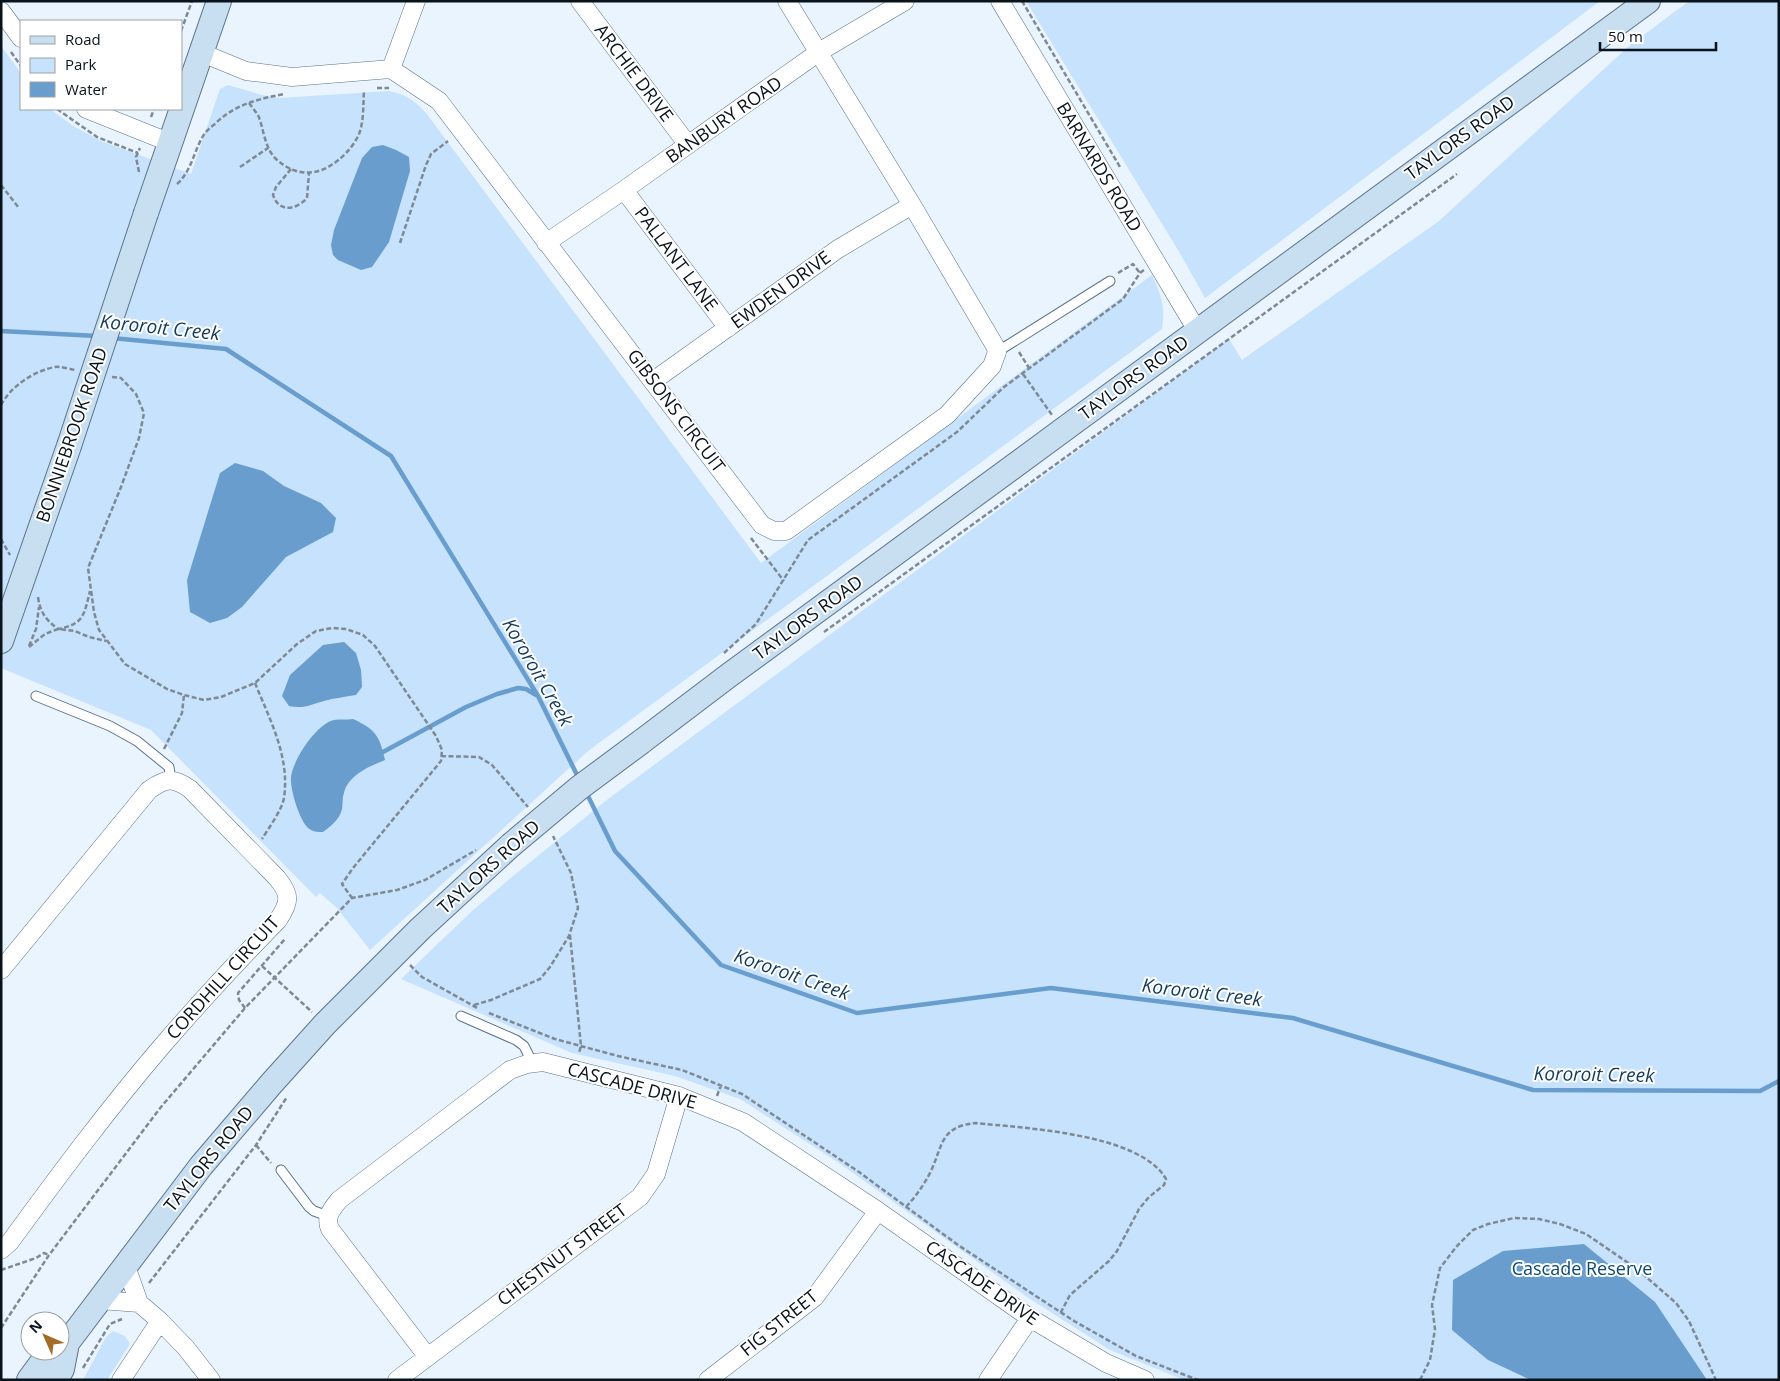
<svg xmlns="http://www.w3.org/2000/svg" width="1780" height="1381" font-family="'Open Sans',sans-serif">
	<style>
		.green { fill: #c6e2fc }
		.water { fill: #689dcd }
		.lines { fill: none; stroke-linecap: round; stroke-linejoin: round }
		.stream { stroke: #689dcd; stroke-width: 4.5 }
		.lane-casing { stroke: #5b7389; stroke-width: 11 }
		.street-casing { stroke: #5b7389; stroke-width: 19 }
		.secondary-casing { stroke: #5b7389; stroke-width: 26 }
		.path { stroke: #7f8993; stroke-width: 2.5; stroke-dasharray: 5 2.5; stroke-linecap: butt }
		.lane { stroke: #fff; stroke-width: 9 }
		.street { stroke: #fff; stroke-width: 18 }
		.secondary { stroke: #c8def1; stroke-width: 24 }
		.secondary-bridge-casing { stroke: #5b7389; stroke-width: 26; stroke-linecap: butt }
		.secondary-bridge { stroke: #c8def1; stroke-width: 24 }
		.labels { text-anchor: middle; stroke-width: 4; stroke-linejoin: round; paint-order: stroke }
		.street-label { font-size: 18px; fill: #09131b; stroke: #fff }
		.park-label { font-size: 18px; fill: #084875; stroke: #fff }
		.water-label { font-size: 19px; font-style: italic; fill: #123a5b; stroke: #fff }
	</style>
	<rect width="100%" height="100%" fill="#eaf4ff"/>
	<!-- green -->
	<path class="green" d="M1026 1H1600L1205 298 1181 255Z
		M1689 1H1779V1380H1184L1110 1350 1027 1297 839 1163 740 1099 675 1076 572 1053 401 979 472 911 513 876 608 799 1229 339 1242 360 1439 221 1629 46Z
		M1 46 21 73V109H50L73 126 101 141 191 174 220 89 228 85 262 95 280 98 389 91C407 95 414 100 426 113L761 563 1152 275C1161 295 1166 307 1162 329L786 606 588 751 370 950 337 908 320 893 316 897 151 730 1 668Z
		M113 1331 125 1336 130 1344 107 1380H83L106 1337Z"/>
	<!-- water -->
	<path class="water" d="M383 145 396 150 409 157 410 171 389 242 372 267 361 270 338 260 333 255 331 245 334 230 362 158 372 147Z
		M235 463 263 471 284 486 321 503 336 518 333 532 286 557 242 607 227 618 210 623 190 612 187 580 220 473Z
		M344 642 356 653 361 670 362 687 356 695C345 697 334 698 324 701 308 705 306 709 289 706L282 696 290 675 323 645Z
		M353 719C375 729 380 736 385 760 370 766 348 775 344 793 342 798 343 804 342 809 340 819 331 826 323 832 317 832 313 832 308 828 299 819 290 790 291 777 293 760 316 724 334 720 340 719 347 720 353 719Z
		M1584 1244 1655 1302 1707 1380H1531L1488 1360 1452 1330 1453 1280 1503 1251Z"/>
	<g class="lines">
		<!-- stream -->
		<path class="stream" d="M1 331 97 336
			M112 338 226 349 391 456 538 696 579 779
			M383 752 466 707 497 694 518 688 526 689 536 695
			M586 792 615 851 721 965 857 1013 1051 988 1293 1018 1533 1090 1760 1091 1779 1081"/>
		<defs>
			<path id="lane" d="M997 352 1110 281
				M36 696 110 726 137 741 169 767 171 780
				M461 1016 516 1040 524 1046 533 1064
				M281 1170 309 1207 314 1211 328 1216"/>
			<path id="street" d="M416 1 391 69 439 101 762 525 774 531H786L947 415 992 366 997 352 995 346 912 205 787 1
				M580 1 688 145
				M1000 1 1198 332
				M1 11 21 38
				M202 53 246 71 292 77 391 69
				M86 109 171 143
				M624 190 728 328
				M546 243 624 190 819 52 905 1
				M653 381 838 249 912 205
				M1 970 149 790C166 778 173 777 190 789L277 878C291 895 290 902 278 920 238 961 199 1003 162 1046 108 1109 59 1175 10 1242L1 1250
				M126 1266 139 1303
				M100 1300 139 1303 160 1321 186 1348 211 1380
				M427 1356 330 1229C325 1217 331 1210 339 1200L510 1070 527 1064 543 1062 679 1096 743 1122 878 1211 1030 1318 1106 1363 1145 1380
				M121 1380 160 1321
				M397 1380 640 1197 656 1174 679 1096
				M708 1380 815 1297 878 1211
				M988 1380 1030 1318"/>
			<path id="secondary" d="M146 213 219 1
				M1 641 69 446
				M641 742 728 676 1063 430 1648 1
				M60 1348 67 1343 201 1166 271 1084 325 1024 420 929 511 845
				M29 1380 46 1357 55 1351
				M56 1380 62 1369 67 1343"/>
		</defs>
		<!-- lane casing -->
		<use href="#lane" class="lane-casing"/>
		<!-- street casing -->
		<use href="#street" class="street-casing"/>
		<!-- secondary casing -->
		<use href="#secondary" class="secondary-casing"/>
		<!-- path -->
		<path class="path" d="M1022 1 1120 167
			M181 31 192 1
			M11 52 21 66
			M377 88H389
			M249 103C252 107 255 111 258 115 264 129 264 146 275 158 299 181 325 175 346 153 351 148 356 141 359 134 364 121 363 106 364 92
			M57 109 97 137 138 153
			M151 117 154 109
			M240 167 268 148
			M291 169 276 187 273 195C279 213 296 210 307 198L309 173
			M139 172 136 157 140 148
			M177 184C192 171 194 149 205 133 208 129 213 126 217 122 236 104 259 99 284 94
			M1 185 19 208
			M400 243 426 165 431 154 448 141
			M1118 273 1133 264 1140 273
			M1019 352 1029 368
			M1023 374 1052 415
			M112 377 121 378 136 394 144 413 139 438 121 487 88 568 94 612 99 630 125 664 167 689 184 695 204 700 221 697 255 683 297 644 316 631 332 628 346 629 363 635 375 646 436 736 442 750 441 761 353 868 342 884 352 898
			M1 405C11 386 34 371 55 367 61 366 69 369 75 370
			M751 538 784 581
			M1 539 10 555
			M38 597C40 612 46 620 58 629 84 624 84 615 90 591
			M824 632 1457 174
			M29 646 36 629 39 607
			M29 647 45 634 58 629 75 631 89 637 106 641
			M724 653 756 624 808 540 957 432 1004 387 1123 299 1140 273 1144 270
			M255 683C270 720 290 757 284 798 282 810 268 829 262 839
			M164 749 182 713 184 695
			M441 756 479 757 492 765 528 807
			M570 935 581 1046 579 1053
			M410 965 422 977 479 1009
			M262 966 312 1012
			M474 1005 491 1000 540 979 550 967 569 936 578 908 571 873 553 836
			M245 1008 239 1000 238 993 285 939
			M489 1013 555 1039 618 1056 682 1070 742 1094 859 1172 958 1245 1074 1321 1136 1356 1198 1380
			M717 1096 721 1085
			M256 1145 271 1163
			M906 1207C916 1196 924 1185 931 1171 943 1145 940 1127 975 1123 1022 1128 1140 1133 1166 1179L1164 1185 1149 1197 1139 1209 1117 1251 1109 1261 1070 1295 1060 1314
			M1 1270 36 1258 44 1253 49 1255
			M149 1283 256 1145 287 1097
			M1 1328 49 1255 161 1107 245 1008 352 898 397 890 425 880 476 850
			M83 1368 110 1324 122 1319
			M1420 1380 1430 1360 1435 1329 1432 1305 1440 1268 1457 1246 1473 1230 1488 1224 1514 1218 1539 1219 1560 1224 1586 1234 1637 1269 1676 1303 1689 1321 1716 1380"/>
		<!-- lane -->
		<use href="#lane" class="lane"/>
		<!-- street -->
		<use href="#street" class="street"/>
		<!-- secondary -->
		<use href="#secondary" class="secondary"/>
		<defs>
			<path id="secondary-bridge" d="M69 446 146 213
				M511 845 579 788 641 742"/>
		</defs>
		<!-- secondary-bridge casing -->
		<use href="#secondary-bridge" class="secondary-bridge-casing"/>
		<!-- secondary-bridge -->
		<use href="#secondary-bridge" class="secondary-bridge"/>
	</g>
	<g class="labels">
		<!-- street labels -->
		<g class="street-label">
			<text transform="translate(634 73) rotate(53)" y="6">ARCHIE DRIVE</text>
			<text transform="translate(724 120) rotate(-35)" y="6">BANBURY ROAD</text>
			<text transform="translate(1460 138) rotate(-36)" y="6">TAYLORS ROAD</text>
			<text transform="translate(1099 167) rotate(59)" y="6">BARNARDS ROAD</text>
			<text transform="translate(676 259) rotate(53)" y="6">PALLANT LANE</text>
			<text transform="translate(781 290) rotate(-36)" y="6">EWDEN DRIVE</text>
			<text transform="translate(1134 378) rotate(-36)" y="6">TAYLORS ROAD</text>
			<text transform="translate(676 411) rotate(53)" y="6">GIBSONS CIRCUIT</text>
			<text transform="translate(72 435) rotate(-71)" y="6">BONNIEBROOK ROAD</text>
			<text transform="translate(808 618) rotate(-36)" y="6">TAYLORS ROAD</text>
			<text transform="translate(489 867) rotate(-42)" y="6">TAYLORS ROAD</text>
			<text transform="translate(223 978) rotate(-48)" y="6">CORDHILL CIRCUIT</text>
			<text transform="translate(632 1086) rotate(15)" y="6">CASCADE DRIVE</text>
			<text transform="translate(209 1159) rotate(-51)" y="6">TAYLORS ROAD</text>
			<text transform="translate(562 1255) rotate(-37)" y="6">CHESTNUT STREET</text>
			<text transform="translate(982 1283) rotate(35)" y="6">CASCADE DRIVE</text>
			<text transform="translate(779 1323) rotate(-39)" y="6">FIG STREET</text>
		</g>
		<!-- park labels -->
		<g class="park-label">
			<text x="1582" y="1275">Cascade Reserve</text>
		</g>
		<!-- water labels -->
		<g class="water-label">
			<text transform="translate(160 327) rotate(6)" y="7">Kororoit Creek</text>
			<text transform="translate(538 672) rotate(60)" y="7">Kororoit Creek</text>
			<text transform="translate(792 974) rotate(19)" y="7">Kororoit Creek</text>
			<text transform="translate(1202 992) rotate(7)" y="7">Kororoit Creek</text>
			<text transform="translate(1594 1074) rotate(1)" y="7">Kororoit Creek</text>
		</g>
	</g>
	<!-- border -->
	<rect width="1780" height="1381" fill="none" stroke="#09131b" stroke-width="5"/>
	<!-- legend -->
	<rect x="20" y="20" width="162" height="90" fill="#ffffff" stroke="#9da1a4"/>
	<rect x="30" y="36" width="25" height="8" fill="#c8def1" stroke="#9da1a4"/>
	<text x="65" y="45" font-size="15" fill="#09131b">Road</text>
	<rect x="30" y="58" width="25" height="15" fill="#c6e2fc" stroke="#9da1a4"/>
	<text x="65" y="70" font-size="15" fill="#09131b">Park</text>
	<rect x="30" y="82" width="25" height="15" fill="#689dcd" stroke="#9da1a4"/>
	<text x="65" y="95" font-size="15" fill="#09131b">Water</text>
	<!-- north arrow -->
	<g transform="translate(45 1336) rotate(315)"><circle r="24" fill="#ffffff" stroke="#9da1a4"/>
	<path d="M0-4L9 19L0 12L-9 19Z" fill="#a36a28"/>
	<text y="-8" font-size="14" font-weight="bold" text-anchor="middle" fill="#09131b">N</text>
	</g>
	<!-- scale -->
	<path d="M1600 42v8h116v-8" fill="none" stroke="#09131b" stroke-width="2.5"/>
	<text x="1608" y="42" font-size="15" fill="#09131b" stroke="#ffffff" stroke-width="4" paint-order="stroke">50 m</text>
</svg>
